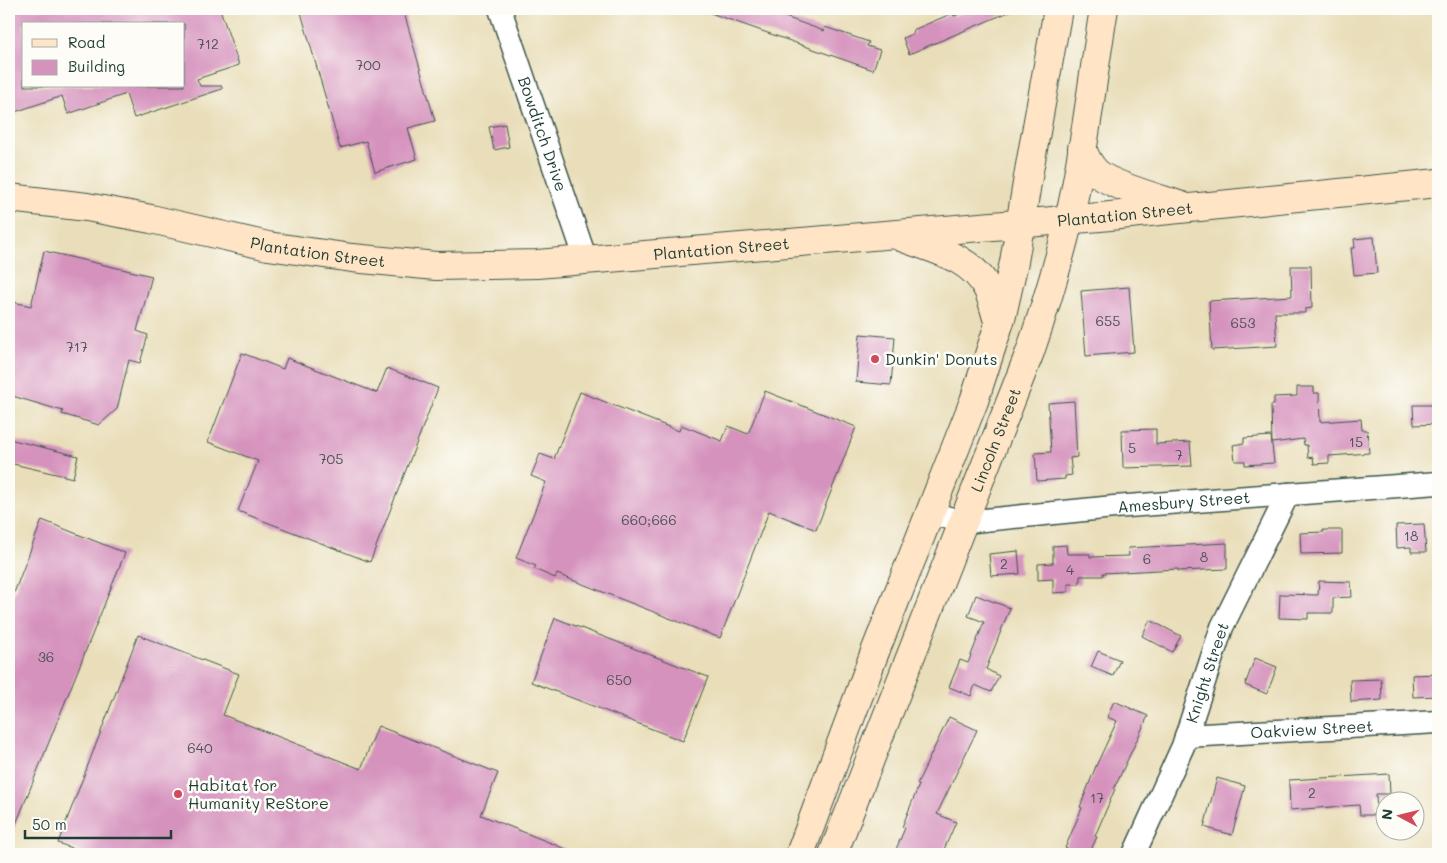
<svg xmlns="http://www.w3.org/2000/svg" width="1447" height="863" font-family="Mali,sans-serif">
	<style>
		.building { fill: #d592bd; fill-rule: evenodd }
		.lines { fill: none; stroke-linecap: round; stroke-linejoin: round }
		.street-casing { stroke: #3d5548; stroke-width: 25 }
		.secondary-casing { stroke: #3d5548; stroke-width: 30 }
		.street { stroke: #fff; stroke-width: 22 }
		.secondary { stroke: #ffe4c6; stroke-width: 28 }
		.poi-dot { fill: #d1495b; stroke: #fdfcf7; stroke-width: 2 }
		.labels { text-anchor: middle; stroke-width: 5; stroke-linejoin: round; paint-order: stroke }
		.number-label { font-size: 14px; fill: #4c5256 }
		.street-label { font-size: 16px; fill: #1f3d34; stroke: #fdfcf7 }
		.poi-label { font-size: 16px; fill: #1f3d34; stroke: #fdfcf7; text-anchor: start }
	</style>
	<rect width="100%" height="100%" fill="#fdfcf7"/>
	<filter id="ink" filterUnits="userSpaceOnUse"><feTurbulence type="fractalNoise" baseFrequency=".02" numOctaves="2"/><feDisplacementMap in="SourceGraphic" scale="10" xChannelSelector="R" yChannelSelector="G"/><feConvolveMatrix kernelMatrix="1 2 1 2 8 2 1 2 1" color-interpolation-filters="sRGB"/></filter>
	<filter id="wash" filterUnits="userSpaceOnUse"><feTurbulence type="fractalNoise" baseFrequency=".0096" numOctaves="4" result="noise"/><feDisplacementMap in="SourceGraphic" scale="20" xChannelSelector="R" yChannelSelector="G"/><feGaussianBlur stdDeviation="1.12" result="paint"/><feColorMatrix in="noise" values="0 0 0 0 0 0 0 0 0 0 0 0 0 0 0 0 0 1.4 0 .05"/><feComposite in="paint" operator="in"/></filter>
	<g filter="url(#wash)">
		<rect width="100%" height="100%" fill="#e9deb9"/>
		<g id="blocks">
			<!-- building -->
			<path class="building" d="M9 9H220L239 65 197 79 200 86H222V89L134 118 126 94 68 114 62 96 9 114ZM24 24H184V86H24Z
				M300 9H403L435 121 408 128 417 159 375 172 366 141 340 148Z
				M705 9H763L824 31 825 27 869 42 867 46 880 50 873 70 705 11Z
				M972 9H1016L909 54 903 38 914 33 913 30 953 13 954 16Z
				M505 124 509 147 494 150 489 127Z
				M1374 237 1377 273 1354 275 1351 248H1355L1354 239Z
				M44 251 152 276 137 331 148 335 140 363 129 360 117 409 99 425 62 414 63 411 9 395V301L31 306Z
				M1291 266H1311L1312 308 1305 309V313H1275L1277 346 1212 350 1209 301 1292 296Z
				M1129 287 1134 352 1086 356 1081 291Z
				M860 334 895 337 891 385 856 382Z
				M242 353 283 369 287 358 377 393 387 368 438 388 370 562 238 511 258 461 208 442Z
				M1297 387H1314V393H1319L1320 422 1361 419 1362 430H1367L1369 453 1329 456V463L1314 464 1313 457 1308 458 1307 445H1304L1303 439 1272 443 1271 405H1274V397L1297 396Z
				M765 391 856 427 816 530 769 511 720 638 557 574 555 578 534 569 536 566 516 558 546 482 531 476 540 454 554 459 580 392 679 431 681 425 722 441 728 426 748 434Z
				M1074 401 1077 457 1070 458 1072 475 1065 476V479L1037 481 1035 453 1051 452 1048 403Z
				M1413 405H1438V424L1414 425Z
				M1156 429V444L1190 442 1192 466 1123 468 1122 430Z
				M1271 436 1274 463 1245 465V461H1235L1233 445 1244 443V438Z
				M9 439 78 456 73 478 9 463Z
				M42 520 125 553 10 839 9 606Z
				M1424 524 1426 552H1411V547L1397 548 1396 525Z
				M1323 530H1342V553L1301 554 1300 533 1324 532Z
				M1227 543V569L1178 571V569L1103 573V576H1080V584H1068V592L1053 593V579L1038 580V564L1053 563V546L1066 545 1067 554H1090V557L1129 556 1128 548Z
				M1018 551 1020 574 991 576 989 554Z
				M1319 581 1351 582 1352 597 1333 598V613H1308V619L1279 618 1280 594 1318 595Z
				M976 595 1010 608 986 669 999 676 991 692 975 685 971 696 949 687 960 660 968 663 984 622 968 616Z
				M555 618 708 677 683 741 531 682Z
				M1150 620 1181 636 1172 652 1142 636Z
				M138 635 239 674 223 715 361 769 378 726 498 773 481 815 578 854H87L58 843Z
				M1098 651 1120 660 1113 676 1091 667Z
				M1255 658 1277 667 1267 694 1245 685Z
				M1438 674V696L1413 697 1412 675Z
				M1381 679 1382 700 1351 702 1350 680Z
				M1114 701 1148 716 1114 789H1115L1095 836 1097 837 1089 854H1080L1065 848 1082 808 1080 807 1096 766 1117 721 1107 717Z
				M949 717 977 730 937 814 956 822 942 854H894L905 828 902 827 919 785 917 784Z
				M1389 774 1390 794H1376L1377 815H1360L1359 805 1290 810 1289 780Z
				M1217 778 1245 786 1232 835 1204 827Z"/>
		</g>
	</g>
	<g filter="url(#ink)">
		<use href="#blocks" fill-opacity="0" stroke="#3d5548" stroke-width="1"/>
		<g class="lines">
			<defs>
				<g id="street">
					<path id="s1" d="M500 9 586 260"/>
					<path id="s2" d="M930 513 964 522 1114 507 1438 483"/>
					<path id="s3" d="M1186 736 1438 722"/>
					<path id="s4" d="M1134 854 1183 746 1222 627 1288 494"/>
				</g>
				<g id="secondary">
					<path d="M1082 148C1085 157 1089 165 1096 172 1109 185 1161 199 1182 206"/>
					<path id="s5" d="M9 198 87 207 151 219 268 246 352 258 436 266 537 264 1100 217 1438 183"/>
					<path d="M901 237C932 249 973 257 988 290 993 301 995 313 999 324"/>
					<path d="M800 854 873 657 974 401 1002 315 1014 262 1029 171 1058 9"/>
					<path id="s6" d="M833 854 1030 352C1045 308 1058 265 1069 220 1085 151 1092 79 1104 9"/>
				</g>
			</defs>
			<!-- street casing -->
			<use href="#street" class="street-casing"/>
			<!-- secondary casing -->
			<use href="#secondary" class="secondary-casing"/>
			<!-- street -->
			<use href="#street" class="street"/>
			<!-- secondary -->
			<use href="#secondary" class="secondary"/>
		</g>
	</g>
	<!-- markers -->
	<g class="poi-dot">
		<circle cx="875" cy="359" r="5"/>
		<circle cx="178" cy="794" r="5"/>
	</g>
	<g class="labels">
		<!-- number labels -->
		<g class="number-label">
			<text x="208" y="49">712</text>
			<text x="368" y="70">700</text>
			<text x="1108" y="326">655</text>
			<text x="1243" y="328">653</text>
			<text x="77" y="352">717</text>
			<text x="1356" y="447">15</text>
			<text x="1132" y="453">5</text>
			<text x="1179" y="460">7</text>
			<text x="331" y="464">705</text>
			<text x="649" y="525">660;666</text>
			<text x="1411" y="541">18</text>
			<text x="1204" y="562">8</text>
			<text x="1147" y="564">6</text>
			<text x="1004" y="569">2</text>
			<text x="1070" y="575">4</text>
			<text x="46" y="662">36</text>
			<text x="619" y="685">650</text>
			<text x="200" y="753">640</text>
			<text x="1312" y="798">2</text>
			<text x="1097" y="803">17</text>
		</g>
		<!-- street labels -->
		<g class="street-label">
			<text dy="6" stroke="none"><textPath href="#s1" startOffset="132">Bowditch Drive</textPath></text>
			<text dy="6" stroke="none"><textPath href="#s5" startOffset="1124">Plantation Street</textPath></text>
			<text dy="6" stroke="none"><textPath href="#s5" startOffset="719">Plantation Street</textPath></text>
			<text dy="6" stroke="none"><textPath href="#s5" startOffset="314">Plantation Street</textPath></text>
			<text dy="6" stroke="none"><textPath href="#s6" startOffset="445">Lincoln Street</textPath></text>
			<text dy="6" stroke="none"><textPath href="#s2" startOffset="256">Amesbury Street</textPath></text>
			<text dy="6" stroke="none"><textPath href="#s4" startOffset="196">Knight Street</textPath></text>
			<text dy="6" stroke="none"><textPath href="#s3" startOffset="126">Oakview Street</textPath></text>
		</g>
		<!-- poi labels -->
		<g class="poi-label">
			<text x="885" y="365">Dunkin' Donuts</text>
			<text x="188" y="791">Habitat for<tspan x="188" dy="18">Humanity ReStore</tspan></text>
		</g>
	</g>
	<!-- margin -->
	<rect width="1447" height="863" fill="none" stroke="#fdfcf7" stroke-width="30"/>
	<!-- legend -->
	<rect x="22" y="22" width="162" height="65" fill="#fdfcf7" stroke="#a4b0a9"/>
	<rect x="32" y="39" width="25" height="8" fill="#ffe4c6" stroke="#a4b0a9"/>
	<text x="68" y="48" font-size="15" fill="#1f3d34">Road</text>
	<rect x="32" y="60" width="25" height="15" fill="#d592bd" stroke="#a4b0a9"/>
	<text x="68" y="72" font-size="15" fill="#1f3d34">Building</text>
	<!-- north arrow -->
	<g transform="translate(1400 816) rotate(277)"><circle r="24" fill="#fdfcf7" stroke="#a4b0a9"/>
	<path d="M0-4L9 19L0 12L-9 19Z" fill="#d1495b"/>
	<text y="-8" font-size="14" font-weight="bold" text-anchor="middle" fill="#1f3d34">N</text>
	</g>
	<!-- scale -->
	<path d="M25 830v8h146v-8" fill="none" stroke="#1f3d34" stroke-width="2.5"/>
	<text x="32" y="830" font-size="15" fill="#1f3d34" stroke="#fdfcf7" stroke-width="4" paint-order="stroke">50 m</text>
</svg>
